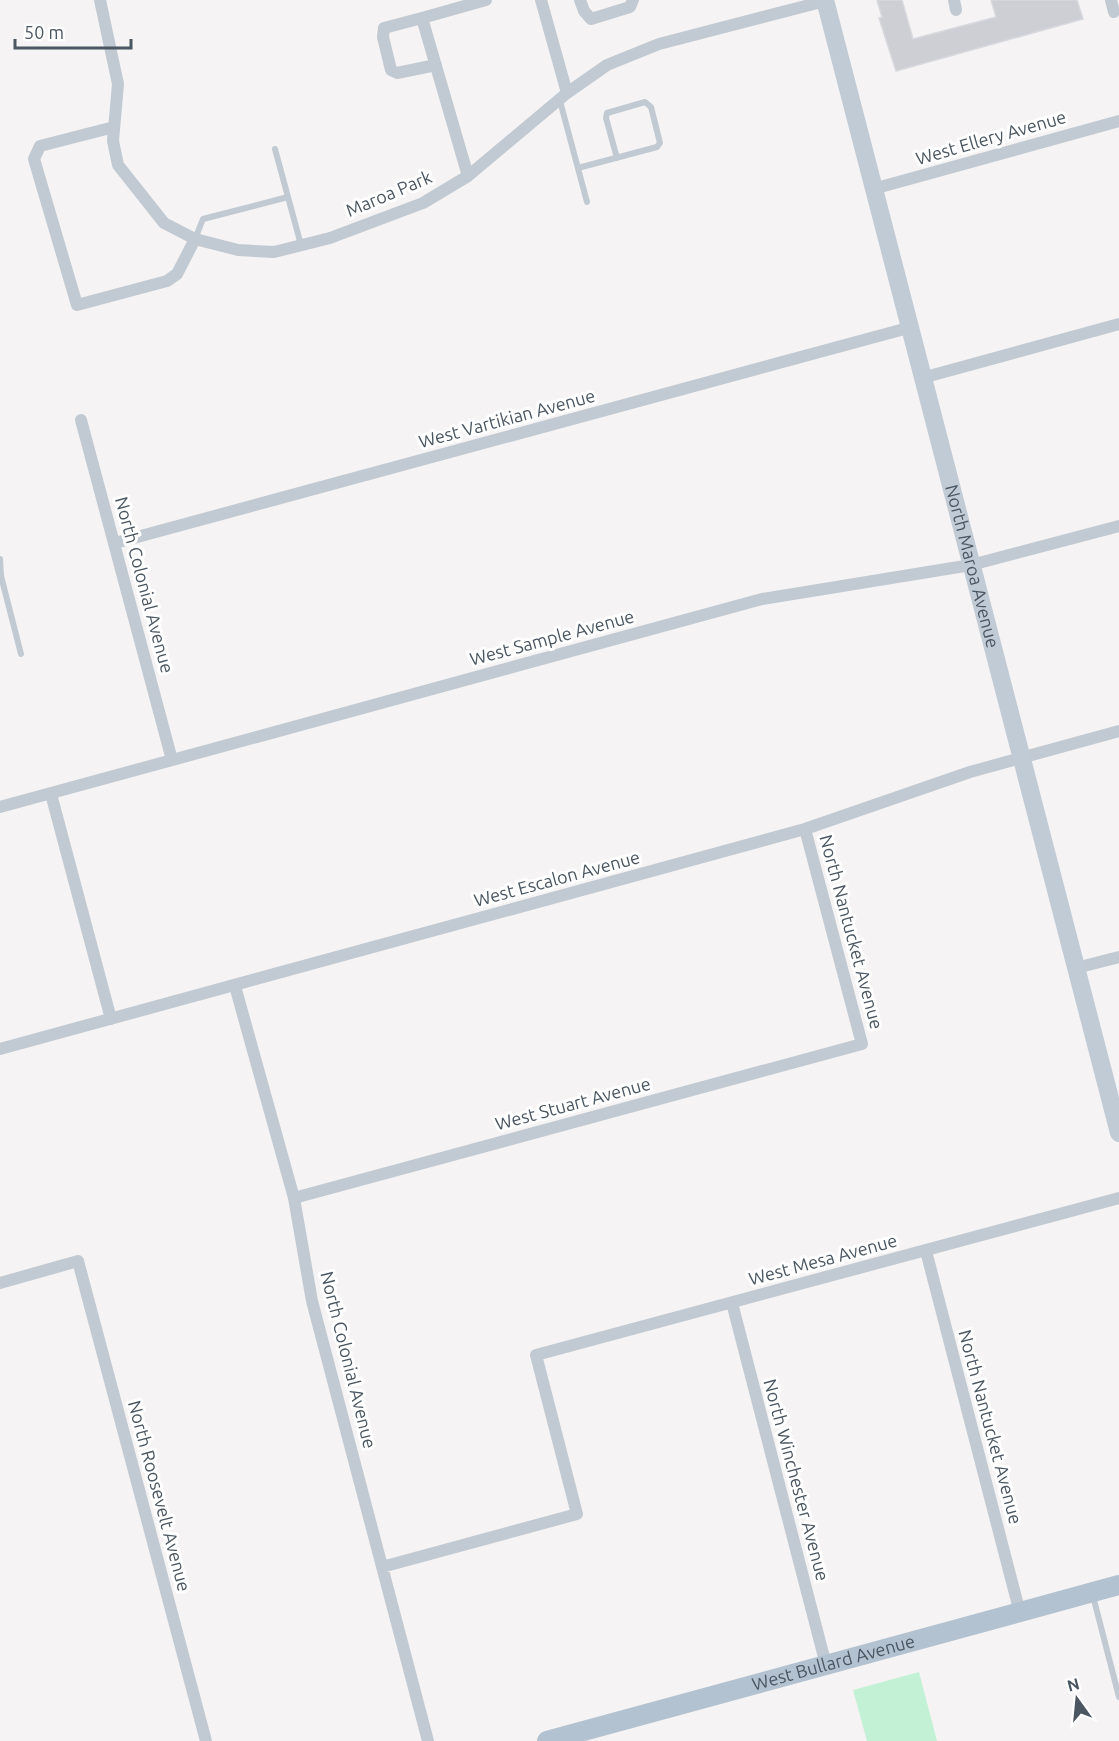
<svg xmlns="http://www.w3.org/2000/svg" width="1119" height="1741" font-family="Ubuntu,sans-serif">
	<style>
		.green { fill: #c3f1d5 }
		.building { fill: #cdcfd5; stroke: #d7d9de; stroke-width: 1.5 }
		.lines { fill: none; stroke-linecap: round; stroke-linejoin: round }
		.service { stroke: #c1cad2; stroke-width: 6 }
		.minor { stroke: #c1cad2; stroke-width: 12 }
		.secondary { stroke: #c1cbd6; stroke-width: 18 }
		.primary { stroke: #b3c2d1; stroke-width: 20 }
		.labels { text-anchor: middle; stroke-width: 6; stroke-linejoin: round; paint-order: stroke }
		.street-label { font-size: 18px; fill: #4a5661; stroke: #fff }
	</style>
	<rect width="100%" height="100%" fill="#f5f3f3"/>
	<!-- green -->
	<path class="green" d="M919 1672 937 1741H867L853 1690Z"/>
	<!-- building -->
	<path class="building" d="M877 0H902L913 39 996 17 991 0H1077L1083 19 896 71 879 18 882 17Z"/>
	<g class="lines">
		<!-- service -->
		<path class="service" d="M560 101 587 202
			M275 149 301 245
			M578 168 657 147 660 143 651 107 645 102 607 113 606 118 617 158
			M195 239 203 219 288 197
			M0 559 1 576 21 654
			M1093 1596 1119 1697"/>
		<!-- minor -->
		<path class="minor" d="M100 0 118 84 113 141 118 165 164 223 195 239 238 250 274 252 330 238 423 203 468 176 567 93 607 65 659 44 825 1
			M541 0 567 93
			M580 0 584 11 591 19 630 7 633 0
			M954 0 956 10
			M1111 0 1114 12
			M422 18 384 28 383 37 391 70 397 73 436 65
			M114 127 40 146 34 159 77 305 167 281 177 274 195 239
			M468 176 422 18 486 0
			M873 189 1119 121
			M922 378 1119 324
			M81 420 172 760
			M115 543 908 328
			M51 794 111 1019
			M0 807 762 599 971 565 1119 526
			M1076 968 1119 957
			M235 986 294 1198 312 1301 428 1741
			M0 1049 805 829 970 772 1119 731
			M294 1198 862 1044 805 829
			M926 1251 1020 1613
			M0 1283 78 1261 206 1741
			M732 1303 826 1665
			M382 1567 577 1514 536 1355 1119 1198"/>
		<!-- secondary -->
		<path class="secondary" id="s1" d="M825 0 1119 1133"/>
		<!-- primary -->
		<path class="primary" id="s2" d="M547 1741 1119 1585"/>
	</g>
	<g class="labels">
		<!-- street labels -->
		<g class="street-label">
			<text transform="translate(991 138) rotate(-16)" y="6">West Ellery Avenue</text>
			<text transform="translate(389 194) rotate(-23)" y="6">Maroa Park</text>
			<text transform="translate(507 419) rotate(-15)" y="6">West Vartikian Avenue</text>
			<text dy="6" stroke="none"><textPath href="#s1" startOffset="585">North Maroa Avenue</textPath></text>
			<text transform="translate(144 585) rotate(75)" y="6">North Colonial Avenue</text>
			<text transform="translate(552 638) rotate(-15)" y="6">West Sample Avenue</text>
			<text transform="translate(557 879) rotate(-15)" y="6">West Escalon Avenue</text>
			<text transform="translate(851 932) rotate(75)" y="6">North Nantucket Avenue</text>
			<text transform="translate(573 1104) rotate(-15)" y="6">West Stuart Avenue</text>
			<text transform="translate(823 1260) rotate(-15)" y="6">West Mesa Avenue</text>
			<text transform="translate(348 1360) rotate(76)" y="6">North Colonial Avenue</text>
			<text transform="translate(990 1427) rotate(75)" y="6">North Nantucket Avenue</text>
			<text transform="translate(796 1480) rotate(75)" y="6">North Winchester Avenue</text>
			<text transform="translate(159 1496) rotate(75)" y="6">North Roosevelt Avenue</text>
			<text dy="6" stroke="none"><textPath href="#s2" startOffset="297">West Bullard Avenue</textPath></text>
		</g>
	</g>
	<!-- north arrow -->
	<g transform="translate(1077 1699) rotate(345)" stroke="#ffffff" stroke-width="4.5" paint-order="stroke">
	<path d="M0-4.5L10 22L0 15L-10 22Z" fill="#4a5661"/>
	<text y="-9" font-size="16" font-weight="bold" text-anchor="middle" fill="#4a5661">N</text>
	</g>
	<!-- scale -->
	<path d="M15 39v9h116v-9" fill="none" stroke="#4a5661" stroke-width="3"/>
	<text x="24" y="39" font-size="18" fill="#4a5661" stroke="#ffffff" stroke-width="4.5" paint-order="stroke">50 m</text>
</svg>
